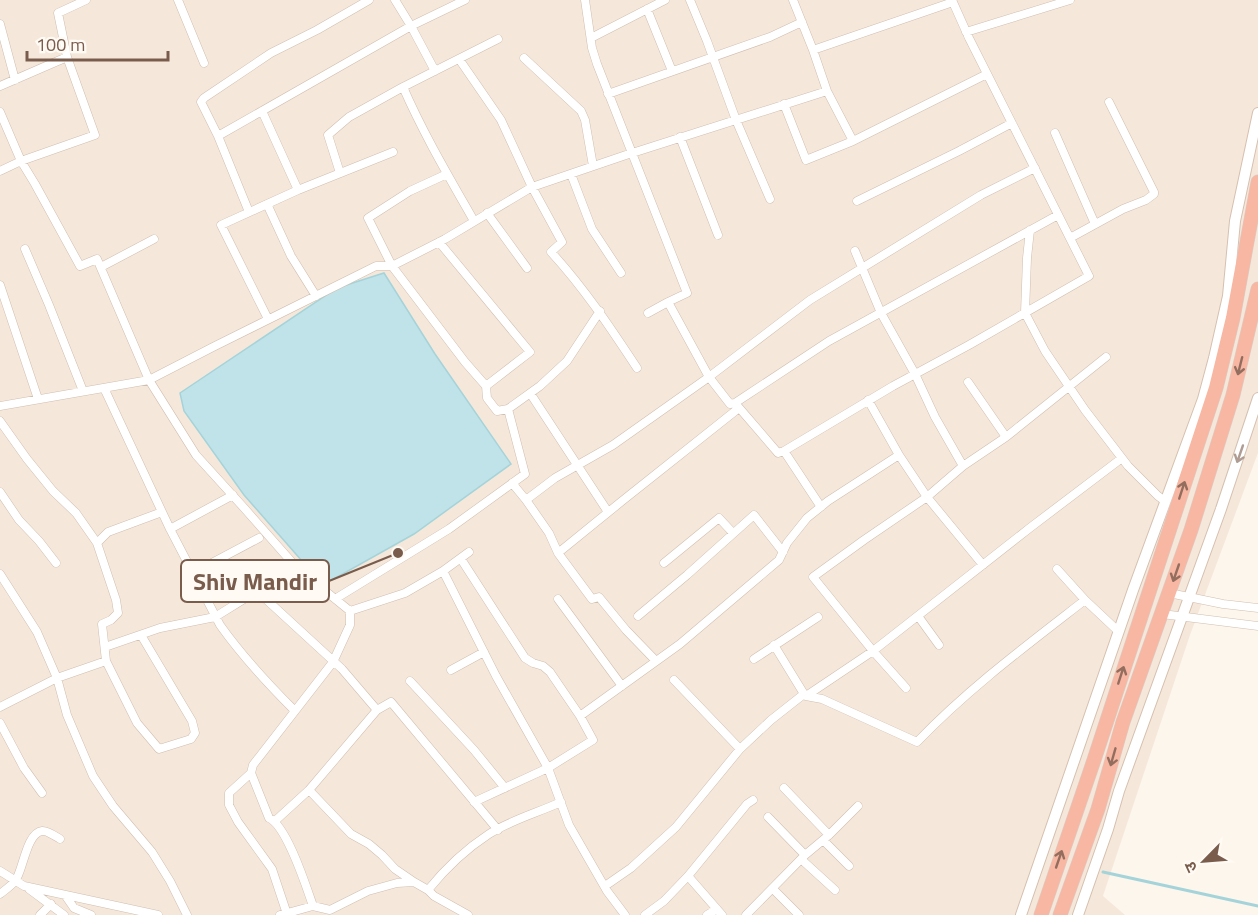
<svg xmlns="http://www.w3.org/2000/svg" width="1258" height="915" font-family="'Titillium Web','Noto Sans Devanagari',sans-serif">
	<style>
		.residential { fill: #f5e8da }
		.water { fill: #bfe3e8; stroke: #a5d3da; stroke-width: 1.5 }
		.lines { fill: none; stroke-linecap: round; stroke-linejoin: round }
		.stream { stroke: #a5d3da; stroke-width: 3 }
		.street-casing { stroke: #d1beb0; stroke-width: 9 }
		.secondary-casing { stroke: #d6c0b0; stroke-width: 12 }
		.highway-casing { stroke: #dad1cd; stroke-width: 15 }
		.street { stroke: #fff; stroke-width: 8 }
		.secondary { stroke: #fff; stroke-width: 10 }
		.highway { stroke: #f7b7a3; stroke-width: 14 }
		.oneway { stroke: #936e5e }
		.oneway2 { stroke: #af9d94 }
		.leader { fill: none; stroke: #7a5c4d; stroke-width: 2 }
		.callout-dot { fill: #7a5c4d; stroke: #fffaf3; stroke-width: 2 }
		.callout { fill: #fffaf3; stroke: #7a5c4d; stroke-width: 2 }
		.callout-label { font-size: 24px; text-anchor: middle; font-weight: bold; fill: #7a5c4d }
	</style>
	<rect width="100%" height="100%" fill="#fdf6ec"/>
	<!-- residential -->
	<path class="residential" d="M0 0H1258V453L1190 635 1103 896 1125 915H0Z"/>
	<!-- water -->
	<path class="water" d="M384 273 435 354 511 464 414 534 332 580 317 578 244 495 184 411 180 393 337 288Z"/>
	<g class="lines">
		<!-- stream -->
		<path class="stream" d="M1103 872 1258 906"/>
		<defs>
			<path id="street" d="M178 0 204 63
				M395 0 411 26 435 71
				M585 0 592 48 597 64 687 293 668 302 648 313
				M690 0 707 41 736 120 770 199
				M647 9 672 71
				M0 24 15 80
				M966 32 1070 0
				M591 38 665 0
				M813 50 953 2
				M524 58 581 111 585 120 593 166
				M459 59 501 120 532 187 562 242 551 252C584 288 610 327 637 368
				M0 86 67 57
				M403 87C423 133 449 177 474 221
				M827 91 853 141
				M608 94 770 37 802 22
				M784 104 806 160 853 141 987 74
				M262 111 298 190
				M0 112 21 161 35 184 80 266 97 259 149 380 196 455 245 509 297 568 350 611V625L333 662 253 765 251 773 269 818C287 826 306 886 313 906
				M1055 133 1095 224
				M218 136 411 26 465 0
				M680 137 718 235
				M0 171 21 161 95 135 67 57 58 13 86 0
				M340 173 328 135 349 117 403 87 498 39
				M447 174 410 191 368 218 392 266 445 239 532 187 626 155 827 91 813 50 793 0
				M571 174 592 229 621 273
				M857 201 959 151 1012 123
				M267 204 291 256 316 296
				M249 212 218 136 201 102 204 98 271 53 317 30 369 0
				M487 213 527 268
				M1030 230 1027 258 1025 313 1045 351 1085 410 1128 466 1158 496 1165 501
				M1070 238 1123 209 1146 200 1154 194V192L1109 102
				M439 242 530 352 486 386
				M25 249 49 305 83 391
				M855 251 881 313 915 374 935 417 963 466
				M101 267 154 239
				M0 285 38 399
				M668 302 709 377 730 404 735 403 778 453 784 451 893 386 969 345 1089 276 969 38 952 0
				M268 319 221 225 298 190 393 152
				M968 382 1006 437
				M104 388 170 529 220 625C242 656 268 684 295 711
				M530 393 608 512
				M868 400 899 455 927 497 983 565
				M735 403 829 341 1058 215
				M0 406 149 380 213 347 376 266H392L465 362 486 386 487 398 497 411 508 409 525 474 449 529 335 599
				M508 409 540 386 567 361 600 311
				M0 421 27 459 53 491 76 513 97 543 116 600 118 613 111 620 102 624 106 661 57 678 67 715 93 776 113 806 152 852 170 881 187 915
				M784 451 821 507
				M512 483 526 500 549 533 558 553 592 599 599 597 626 630 656 661
				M0 492 19 520 39 541 56 563
				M526 500 555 478 613 445 709 377 810 300 981 195 1035 168
				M170 529 233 495
				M97 543 108 532 162 512
				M558 553 622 501 739 408
				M461 559 525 658 533 663 543 666 550 672 580 716 593 740 548 768 474 802
				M664 563 719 518 733 533
				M1057 569 1085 600 1118 631
				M443 571 496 676 548 768 569 825 607 891 625 915
				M193 573 259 538
				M0 574 37 632 57 678 0 707
				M257 591 342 669 377 710
				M1169 593 1223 604 1258 608
				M558 599 622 686
				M350 611 405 593 443 571 469 552
				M1162 614 1258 626
				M638 616 687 575 754 515 783 552
				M918 616 939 645
				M774 645 804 694
				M105 647 160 628 215 617 257 591 297 568
				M754 659 818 617
				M106 661 137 723 159 749 191 739 195 733 192 721 141 635
				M451 670 484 652
				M674 680 740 749
				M410 681 474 750 505 788
				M906 688 873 651 813 577 864 540 927 497 963 466 1006 437 1106 357
				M806 696 822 699 917 742C968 689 1027 645 1085 600
				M580 716 680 644 779 560 787 543 807 518 828 501 899 455
				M0 723 24 768 42 793
				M251 773 229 793V805L238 822 272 869 287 914
				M784 788 829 835
				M309 790 351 834 369 844 382 855 395 869 414 882
				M768 817 805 855
				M275 821 309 790 377 710 391 702 498 830
				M823 840 849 866
				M802 860 835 890
				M0 871 24 886 158 915
				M688 876 722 915
				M605 886 631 868 676 827 740 749 771 720 804 694 806 696 873 651 1031 527 1122 458
				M29 889 64 915
				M773 889 799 915
				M428 890C445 869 466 849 489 834 511 820 537 813 561 802
				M0 894C5 890 11 886 15 881 23 872 26 833 42 831 47 830 55 836 60 839
				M65 895 74 908 91 915
				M40 915 51 904
				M280 915 313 906 330 910 368 891 397 883 414 882 428 890 434 896 468 915
				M645 915 664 901 688 876 747 804 753 800
				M707 915 717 909
				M746 915 805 855 829 835 858 806"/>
			<path id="secondary" d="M1021 915 1133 590 1203 399 1214 358 1228 296 1235 221 1258 113
				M1078 915 1108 829 1119 791 1221 509 1258 398"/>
			<path id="highway" d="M1041 915 1094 760 1216 388 1233 318 1258 182
				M1060 915 1098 809 1123 722 1191 530 1233 395 1258 289"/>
		</defs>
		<!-- street casing -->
		<use href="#street" class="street-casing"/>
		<!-- secondary casing -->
		<use href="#secondary" class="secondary-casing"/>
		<!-- highway casing -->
		<use href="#highway" class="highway-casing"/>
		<!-- street -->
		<use href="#street" class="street"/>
		<!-- secondary -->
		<use href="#secondary" class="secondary"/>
		<!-- highway -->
		<use href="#highway" class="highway"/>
	</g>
	<!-- one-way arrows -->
	<defs><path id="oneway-shaft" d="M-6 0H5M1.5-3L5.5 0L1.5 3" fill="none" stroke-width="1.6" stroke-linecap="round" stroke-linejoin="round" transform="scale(1.5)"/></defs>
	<g class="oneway">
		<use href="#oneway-shaft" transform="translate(1240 366) rotate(104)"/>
		<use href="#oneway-shaft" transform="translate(1182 490) rotate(-72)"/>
		<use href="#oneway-shaft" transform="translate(1176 573) rotate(109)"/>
		<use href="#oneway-shaft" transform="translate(1121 675) rotate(-72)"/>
		<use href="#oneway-shaft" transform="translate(1113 757) rotate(106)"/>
		<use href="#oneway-shaft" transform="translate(1059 859) rotate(-71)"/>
	</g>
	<use class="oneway2" href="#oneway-shaft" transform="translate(1240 454) rotate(109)"/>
	<!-- callouts -->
	<path class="leader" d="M398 553L329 581"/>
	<circle class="callout-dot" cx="398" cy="553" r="6"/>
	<rect class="callout" x="181" y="560" width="148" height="42" rx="6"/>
	<g class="callout-label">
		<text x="255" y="590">Shiv Mandir</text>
	</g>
	<!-- north arrow -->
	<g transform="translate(1204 861) rotate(245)" stroke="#fffaf3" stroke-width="4.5" paint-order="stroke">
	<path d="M0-4.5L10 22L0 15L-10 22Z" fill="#7a5c4d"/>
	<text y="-9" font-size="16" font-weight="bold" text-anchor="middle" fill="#7a5c4d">उ</text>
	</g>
	<!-- scale -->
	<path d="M27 51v9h141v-9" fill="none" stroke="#7a5c4d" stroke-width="3"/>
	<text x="36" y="51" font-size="18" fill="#7a5c4d" stroke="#fffaf3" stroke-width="4.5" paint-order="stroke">100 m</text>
</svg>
